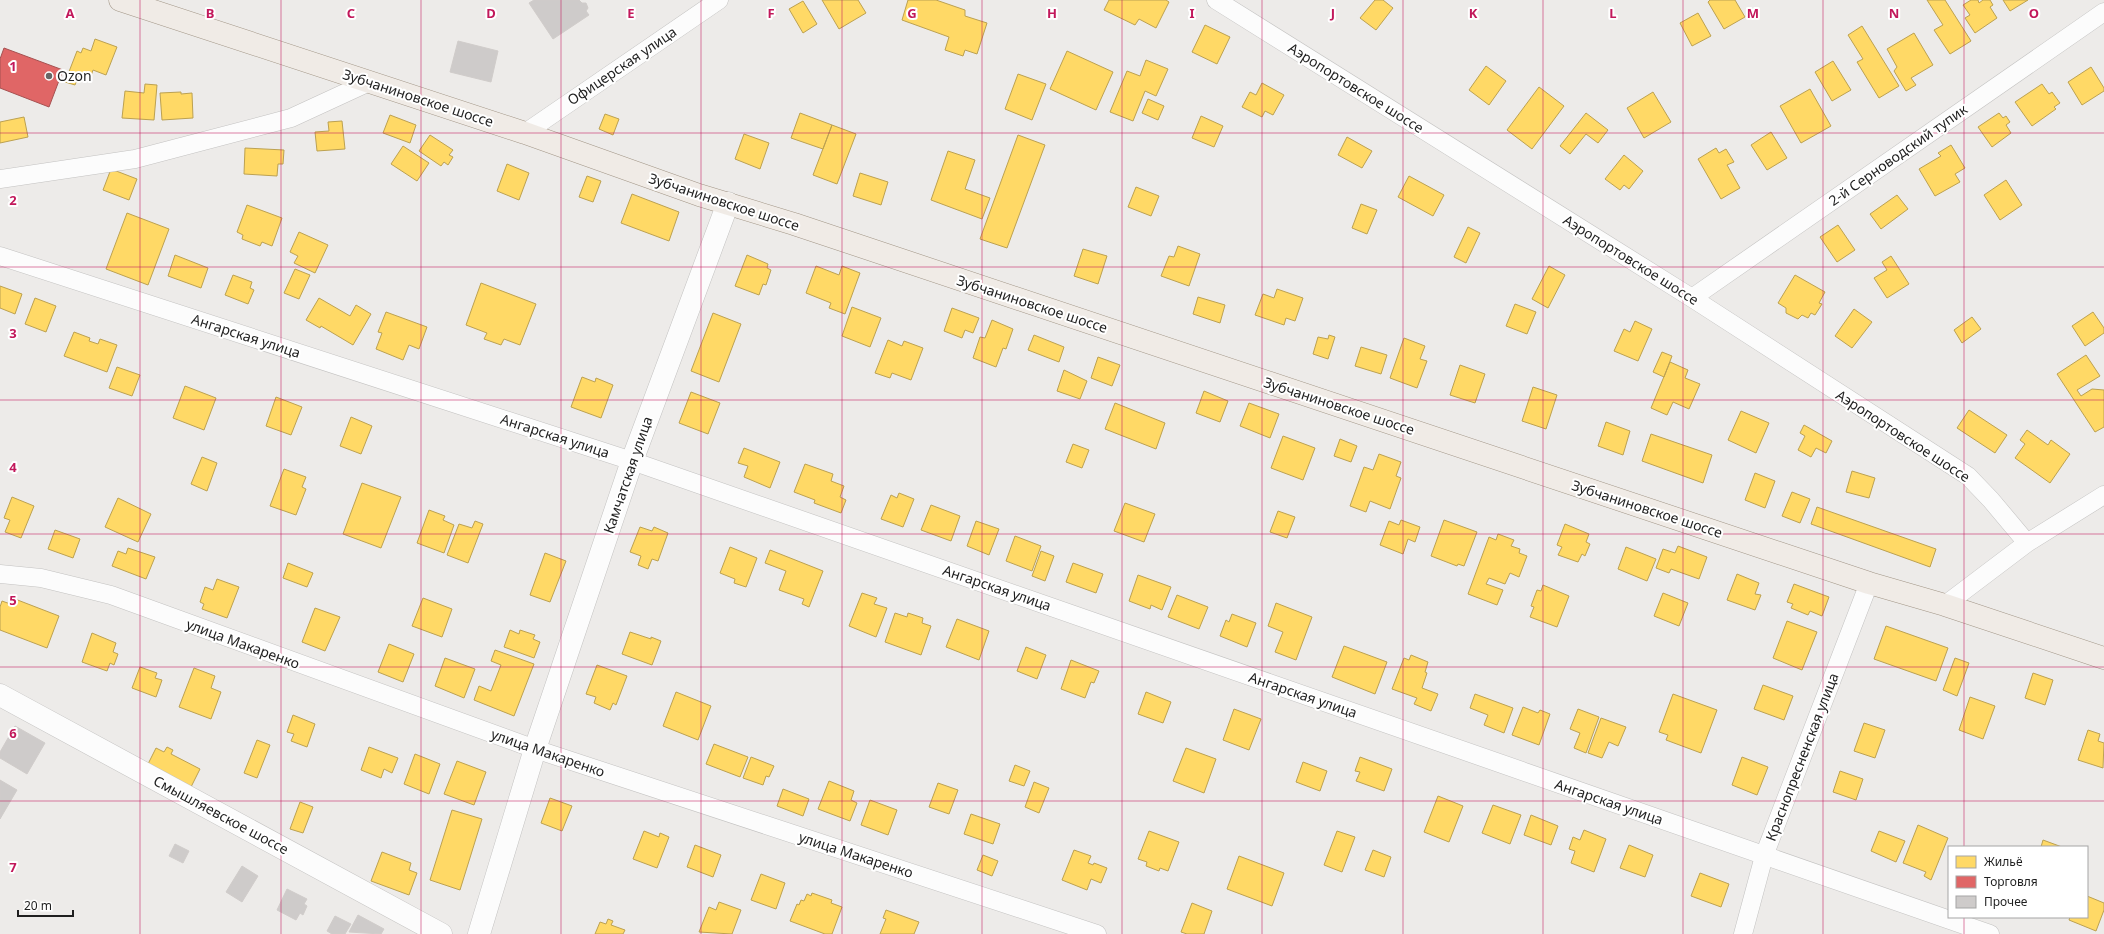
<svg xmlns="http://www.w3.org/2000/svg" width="2104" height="934" font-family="'Noto Sans',sans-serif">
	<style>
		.homes { fill: #ffd966; stroke: #bca151 }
		.shops { fill: #e06666; stroke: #a65151 }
		.building { fill: #cecbca; stroke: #d0ccca }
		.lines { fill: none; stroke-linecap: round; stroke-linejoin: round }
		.minor-casing { stroke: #c3c2c1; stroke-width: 19 }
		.tertiary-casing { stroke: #c3c2c1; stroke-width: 23 }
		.primary-casing { stroke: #a29687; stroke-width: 23 }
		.minor { stroke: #fcfcfc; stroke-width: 18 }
		.tertiary { stroke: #fcfcfc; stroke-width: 22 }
		.primary { stroke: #f0ebe6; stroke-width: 22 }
		.grid { fill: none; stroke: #c2185b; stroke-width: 1; stroke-opacity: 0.55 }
		.poi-dot { fill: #676666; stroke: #fff; stroke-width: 1.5 }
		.labels { text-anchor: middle; stroke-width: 4; stroke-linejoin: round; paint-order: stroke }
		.street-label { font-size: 14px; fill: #1f1f1f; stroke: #fff }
		.poi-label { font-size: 14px; fill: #1f1f1f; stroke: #fff; text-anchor: start }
		.grid-label { font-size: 13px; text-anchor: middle; font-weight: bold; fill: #c2185b; stroke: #fff; stroke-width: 4; stroke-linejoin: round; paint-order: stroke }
	</style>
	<rect width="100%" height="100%" fill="#edebe9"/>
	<!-- homes -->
	<path class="homes" d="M822 0H858L866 13 839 29Z
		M908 0H936L965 10V16L987 23 977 54 965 50 963 56 945 50 949 37 902 20Z
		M1109 0H1166L1169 2 1156 28 1139 19 1135 25 1104 10Z
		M1375 0H1383L1393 8 1376 30 1360 18Z
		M1710 0H1735L1745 17 1724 29 1708 2Z
		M1927 0H1945L1971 41 1950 54 1934 30 1943 25Z
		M1971 0H1978L1979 3 1983 0H1990L1993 5 1990 7 1997 18 1975 33 1965 18 1970 15 1963 5Z
		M2003 0H2028L2010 11Z
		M803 1 817 24 803 33 789 9Z
		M1698 13 1711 36 1692 46 1680 23Z
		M1205 25 1230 37 1217 64 1192 52Z
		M1862 26 1899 86 1879 98 1857 62 1863 59 1848 35Z
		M1914 33 1933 65 1911 78 1916 85 1906 91 1894 71 1897 67 1887 49Z
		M95 39 117 47 106 75 93 70 90 79 79 75 75 85 65 82 77 51 81 53 83 48 91 51Z
		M1067 51 1113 72 1096 110 1050 89Z
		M1146 60 1168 69 1156 96 1145 91 1133 121 1110 112 1127 71 1140 76Z
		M1833 61 1851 90 1832 101 1815 72Z
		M1486 66 1506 81 1489 105 1469 90Z
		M2091 67 2104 88V91L2082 105 2068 82Z
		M1018 74 1046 84 1032 120 1005 109Z
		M1262 83 1284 95 1273 115 1265 111 1262 117 1242 107 1250 92 1256 95Z
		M145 84 157 85 154 120 122 118 125 91 144 93Z
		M2042 84 2049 94 2052 92 2060 103 2054 107 2056 109 2032 126 2015 102Z
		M1539 87 1564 106 1532 149 1507 130Z
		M1810 89 1831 126 1801 143 1780 106Z
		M181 92V94L192 93 193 118 162 120 160 93Z
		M1653 92 1671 122 1644 138 1627 108Z
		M1148 99 1164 106 1158 120 1142 113Z
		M800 113 832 125 823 149 791 138Z
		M1586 113 1608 130 1598 143 1586 134 1570 154 1560 146Z
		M1999 113 2003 118 2006 116 2010 122 2006 125 2011 133 1992 147 1978 127Z
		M605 114 619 119 613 135 599 129Z
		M390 115 416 125 410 143 383 133Z
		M1201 116 1223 126 1214 147 1192 138Z
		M24 117 28 137 0 143V122Z
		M342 121 345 149 317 151 315 132 329 131 328 122Z
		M832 125 856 134 837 184 813 175Z
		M1771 132 1787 158 1767 170 1751 145Z
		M744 134 769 143 760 169 735 159Z
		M430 135 453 150 449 155 453 157 448 165 444 162 441 166 419 151Z
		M1018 135 1045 145 1007 248 980 239Z
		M1347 137 1372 151 1362 168 1338 155Z
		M1951 145 1965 168 1955 174 1960 182 1935 196 1919 169 1941 156 1938 153Z
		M403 146 429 163 417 181 391 164Z
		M245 148 284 150 283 164H278L277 176 244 174Z
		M1716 148 1719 153 1726 149 1734 162 1727 165 1740 188 1721 199 1698 159Z
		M948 151 975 160 965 189 990 198 982 219 931 200Z
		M1624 155 1643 171 1629 189 1624 185 1620 190 1605 179Z
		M507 164 529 173 519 200 497 191Z
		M111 169 137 179 129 200 103 190Z
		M860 173 888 182 881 205 853 196Z
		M587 176 601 181 593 202 579 197Z
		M1409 176 1444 195 1433 216 1398 197Z
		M2006 180 2022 205 2000 220 1984 195Z
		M1136 187 1159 196 1151 216 1128 207Z
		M632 194 679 212 669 241 621 223Z
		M1897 195 1908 209 1881 229 1870 214Z
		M1361 204 1377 210 1367 234 1352 228Z
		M247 205 282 218 272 246 262 242 260 246 242 239 243 235 237 232Z
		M127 213 169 229 148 285 106 269Z
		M1838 225 1855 250 1837 262 1820 237Z
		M1468 227 1480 233 1466 263 1454 257Z
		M299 232 328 245 315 273 294 263 298 256 290 252Z
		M1178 246 1200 254 1189 286 1161 276 1169 256 1174 257Z
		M1083 249 1107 256 1098 284 1074 276Z
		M175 255 208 268 201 288 168 276Z
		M747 255 768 264 767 268 771 270 766 285 763 284 759 295 735 286Z
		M1891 256 1909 284 1887 298 1874 278 1887 270 1882 262Z
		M816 266 839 275 842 266 860 273 845 314 829 308 831 303 806 293Z
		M1549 266 1565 275 1548 308 1532 299Z
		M295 269 310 275 299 299 284 293Z
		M233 275 252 282 250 288 254 290 248 304 225 295Z
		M1795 275 1825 292 1819 303 1822 304 1815 315 1811 313 1808 318 1802 315 1798 319 1786 313V308L1778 303Z
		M481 283 536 304 520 345 504 339 501 345 484 339 487 333 466 325Z
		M0 286 22 294 15 314 0 308Z
		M1277 289 1303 298 1295 321 1286 318 1284 325 1255 315 1263 294 1274 298Z
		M1198 297 1225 305 1220 323 1193 314Z
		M35 298 56 306 46 332 25 324Z
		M319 298 350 316 356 305 371 314 353 345 321 326 320 328 306 320Z
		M1515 304 1536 312 1527 334 1506 326Z
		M852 307 881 318 870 347 842 336Z
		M952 308 979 318 973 333 965 330 962 338 944 331Z
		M1854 309 1872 322 1852 348 1835 336Z
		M386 312 427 327 419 349 409 345 403 360 376 349 382 333 378 332Z
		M2093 312 2104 328V333L2085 346 2072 326Z
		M713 313 741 324 719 382 691 371Z
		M1972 317 1981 329 1962 343 1954 330Z
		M992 320 1013 329 1006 349 1003 348 996 367 973 358 980 337 985 338Z
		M1635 321 1652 329 1638 361 1614 351 1624 329 1630 332Z
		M74 332 90 338 89 341 98 344 100 339 117 345 107 372 64 356Z
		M1034 335 1064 347 1059 362 1028 350Z
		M1329 335 1335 337 1328 359 1313 354 1318 337 1328 339Z
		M1404 338 1425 346 1420 359 1427 361 1417 388 1390 378Z
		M888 340 902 346 904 341 923 348 911 380 892 373 890 378 875 373Z
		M1361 347 1387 355 1381 374 1355 366Z
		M1662 352 1672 356 1664 377 1653 372Z
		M2086 355 2100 376 2077 390 2081 396 2092 389 2104 390V427L2095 432 2057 374Z
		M1098 357 1120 365 1112 386 1091 378Z
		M1670 362 1688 370 1685 378 1700 384 1689 409 1673 402 1667 415 1651 408Z
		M1460 365 1485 374 1475 403 1450 395Z
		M117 367 140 375 132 396 109 388Z
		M1064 370 1087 381 1080 399 1057 391Z
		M582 377 595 382 596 378 613 385 601 418 571 407Z
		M185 386 216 398 204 430 173 418Z
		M1533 387 1557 395 1546 429 1522 421Z
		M1204 391 1228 401 1220 422 1196 413Z
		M691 392 720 403 708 434 679 423Z
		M276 397 302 407 291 435 266 426Z
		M1115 403 1165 423 1156 449 1105 429Z
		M1249 403 1279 414 1270 438 1240 426Z
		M1969 410 2007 435 1995 453 1957 428Z
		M1741 411 1769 423 1756 453 1728 440Z
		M351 417 372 426 361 454 340 446Z
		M1606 422 1630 431 1623 455 1598 446Z
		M1804 425 1832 441 1826 453 1816 448 1811 457 1798 450 1805 436 1800 433Z
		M2027 430 2048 445 2051 440 2070 454 2050 483 2015 458 2025 444 2020 440Z
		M1651 434 1712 455 1703 483 1642 461Z
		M1283 436 1315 448 1303 480 1271 468Z
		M1340 439 1357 446 1351 462 1334 456Z
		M1073 444 1089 450 1082 468 1066 462Z
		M744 448 780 462 770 488 744 477 748 466 738 463Z
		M1379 454 1401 462 1396 476 1401 478 1390 509 1370 501 1366 512 1350 506 1364 467 1373 470Z
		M202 457 217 463 207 491 191 484Z
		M805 464 833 474 831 481 844 486 840 497 846 500 841 513 814 503 815 500 794 492Z
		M284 469 306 477 302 487 306 489 296 515 270 506Z
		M1852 471 1875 478 1869 498 1846 492Z
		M1755 473 1775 481 1765 508 1745 500Z
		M362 483 401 497 381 548 343 534Z
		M1792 492 1810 499 1800 523 1782 516Z
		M899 493 914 499 903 527 881 519 891 495 897 498Z
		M12 497 34 506 21 538 5 532 10 520 4 518Z
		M118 498 151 514 138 542 105 527Z
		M1125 503 1155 514 1144 542 1114 531Z
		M931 505 960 516 951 541 921 530Z
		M1817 507 1936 549 1930 567 1811 524Z
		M429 510 445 516 443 520 454 525 444 553 417 543Z
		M1278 511 1295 517 1287 538 1270 532Z
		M1401 520 1420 527 1415 542 1408 539 1403 554 1380 545 1389 521 1399 525Z
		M1444 520 1477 532 1464 566 1458 564 1457 566 1431 556Z
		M475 521 483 524 468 563 447 555 459 524 472 528Z
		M976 521 999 529 989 555 967 546Z
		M1565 524 1589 534 1586 542 1590 544 1585 556 1582 554 1578 562 1558 555 1562 547 1557 545Z
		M640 527 652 531 654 527 668 533 658 561 652 559 648 569 638 565 641 556 630 552Z
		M55 530 80 539 73 558 48 549Z
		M1498 534 1514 540 1511 546 1520 549 1519 553 1527 556 1519 577 1510 573 1505 584 1489 578 1486 584 1503 590 1497 605 1468 594 1489 537 1496 540Z
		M1015 536 1041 546 1032 571 1006 561Z
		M1678 546 1707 557 1699 579 1671 569 1669 573 1656 568 1663 549 1675 553Z
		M730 547 757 558 746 587 734 583 735 579 720 573Z
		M1626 547 1656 559 1647 581 1618 569Z
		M128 548 155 557 146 579 112 566 118 551 126 554Z
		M770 550 823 571 809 607 802 604 804 599 779 590 786 571 765 563Z
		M1041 551 1054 556 1045 581 1032 576Z
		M545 553 566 561 550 602 530 595Z
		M288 563 313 573 307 587 283 578Z
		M1073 563 1103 574 1096 593 1066 582Z
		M1737 574 1759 583 1755 594 1761 595 1755 610 1727 600Z
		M1138 575 1171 587 1162 610 1151 605 1150 609 1129 601Z
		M217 579 239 587 227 618 202 609 204 604 200 602 205 587 213 590Z
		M1794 584 1829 597 1822 616 1810 611 1808 615 1791 608 1793 604 1787 602Z
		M1543 585 1569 596 1557 627 1530 617 1534 607 1531 606 1537 590 1541 591Z
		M862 593 877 598 874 604 887 608 876 637 849 626Z
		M1663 593 1688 603 1679 626 1654 616Z
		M1177 595 1208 607 1199 629 1168 617Z
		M423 598 452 609 442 637 412 626Z
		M15 599 59 616 47 648 0 630V607L2 601 13 605Z
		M1276 603 1312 617 1296 660 1275 652 1283 632 1268 626Z
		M315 608 340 617 325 651 302 642Z
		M895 613 907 617 908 613 923 618 922 623 931 626 921 655 885 642Z
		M1232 614 1256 623 1247 647 1220 636 1226 620 1229 622Z
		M957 619 989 631 979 660 946 647Z
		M1787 621 1817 632 1802 670 1773 658Z
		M1886 626 1948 648 1936 681 1874 659Z
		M510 630 519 634 520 630 535 635 533 639 540 642 534 658 504 647Z
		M630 632 651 639V637L661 641 652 665 622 654Z
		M92 633 116 643 113 652 118 654 114 665 110 663 107 671 82 662Z
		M389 644 414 654 403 682 378 672Z
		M1344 646 1387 662 1375 694 1332 677Z
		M1026 647 1046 655 1037 679 1017 671Z
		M495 650 534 664 514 716 474 700 479 686 491 691 501 665 491 661Z
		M1411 655 1428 662 1425 672 1427 673 1422 688 1438 694 1431 711 1414 704 1417 698 1392 689 1404 658 1409 660Z
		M445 658 475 669 464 698 435 686Z
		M1955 658 1969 663 1957 696 1943 690Z
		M1071 660 1099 671 1094 683 1091 682 1085 698 1061 689Z
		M597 665 627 676 616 705 613 703 610 710 594 703 596 697 586 694Z
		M140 667 157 673 155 678 162 680 156 697 132 688Z
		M194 668 215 676 211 688 221 692 211 719 179 707Z
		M2033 673 2053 680 2045 705 2025 698Z
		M1763 685 1793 696 1784 720 1754 709Z
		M676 692 711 706 698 740 663 726Z
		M1146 692 1171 702 1163 723 1138 714Z
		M1475 694 1513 708 1504 733 1484 725 1488 715 1470 708Z
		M1673 694 1717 710 1701 753 1666 740 1668 735 1659 732Z
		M1970 697 1995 706 1983 739 1959 730Z
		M1523 707 1538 713 1540 710 1550 714 1539 745 1512 735Z
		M1234 709 1261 719 1249 750 1223 740Z
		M1578 709 1599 717 1586 753 1574 748 1580 733 1570 729Z
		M293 715 315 724 307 747 291 741 294 734 287 732Z
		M1601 718 1626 727 1618 746 1609 742 1602 758 1588 753Z
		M1864 723 1885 730 1875 758 1854 751Z
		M2088 730 2100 734 2098 741 2104 743 2103 768 2078 760Z
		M257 740 270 745 257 778 244 773Z
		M714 744 748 757 740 777 706 764Z
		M167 747 173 750 171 754 200 769 191 787 147 766 156 748 164 752Z
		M369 747 398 758 392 773 384 769 381 778 361 770Z
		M1186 748 1216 759 1204 793 1173 781Z
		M415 754 440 764 429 794 404 784Z
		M751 757 774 766 769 777 766 776 763 785 743 778Z
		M1360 757 1392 769 1384 791 1356 781 1360 772 1355 771Z
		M1742 757 1768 767 1757 795 1732 785Z
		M457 761 486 772 474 805 444 794Z
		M1303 762 1327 771 1320 791 1296 782Z
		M1015 765 1030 771 1024 786 1009 781Z
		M1840 771 1863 779 1856 800 1833 792Z
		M829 781 854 791 851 800 857 803 850 821 818 809Z
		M1034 782 1049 788 1039 813 1025 807Z
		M938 783 958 790 949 814 929 807Z
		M783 789 809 799 803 816 777 806Z
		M1438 796 1463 806 1449 842 1424 832Z
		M550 798 572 806 562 831 541 823Z
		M870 800 897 810 888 835 861 825Z
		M300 802 313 807 303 833 290 829Z
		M1493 805 1521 815 1510 844 1482 833Z
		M452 810 482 819 460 890 430 880Z
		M971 814 1000 824 993 844 964 834Z
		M1531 815 1558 826 1551 845 1524 835Z
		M1918 825 1948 838 1931 880 1924 876 1926 872 1903 863Z
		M1584 830 1606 839 1594 872 1571 863 1575 851 1569 849 1573 837 1580 840Z
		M644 831 659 837 660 833 669 837 657 868 633 859Z
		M1149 831 1179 842 1168 871 1160 868 1159 871 1146 866 1147 862 1138 859Z
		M1337 831 1355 837 1342 872 1324 865Z
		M1879 831 1905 841 1896 862 1871 851Z
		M2043 840 2062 847H2041Z
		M695 845 721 855 713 877 687 867Z
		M1629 845 1653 855 1645 877 1620 868Z
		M1074 850 1091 856 1088 863 1093 865 1094 863 1107 868 1101 883 1091 879 1087 890 1062 880Z
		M1373 850 1391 857 1384 877 1365 870Z
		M382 852 411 863 409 870 417 873 409 895 371 881Z
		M983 855 998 861 992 876 977 870Z
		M1239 856 1284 873 1272 906 1227 889Z
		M1700 873 1729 884 1721 907 1691 896Z
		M761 874 785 883 776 909 751 900Z
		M812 893 832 900 831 903 842 907 832 934H825L790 921 797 904 799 905 801 900 804 901 807 894 811 896Z
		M2087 896 2104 903V910L2096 931 2069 920 2070 917H2087Z
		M719 902 741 910 732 934 699 932 709 907 716 910Z
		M1192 903 1212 911 1204 934H1187L1181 932Z
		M886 910 919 922 914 934H880L886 919 883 918Z
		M608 919 613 921 611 925 625 930 623 934H595L600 922 606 924Z"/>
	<!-- shops -->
	<path class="shops" d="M4 48 63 70 49 107 0 88V59Z"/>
	<!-- building -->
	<path class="building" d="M534 0H579L582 3H586L588 8 586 11 589 15 553 39 529 3Z
		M458 41 498 51 491 82 450 72Z
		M15 726 45 743 27 774 0 758V752Z
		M0 780 17 790 0 819Z
		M175 844 189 851 183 863 169 856Z
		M242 866 258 876 242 902 226 892Z
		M287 889 307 899 304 904 307 906 303 915 300 913 296 920 277 910Z
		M358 915 384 929 381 934 349 932Z
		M335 916 351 924 345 934H332L327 931Z"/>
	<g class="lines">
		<defs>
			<path id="minor" d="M1216 0 1692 298 1968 476 1991 500 2027 543
				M525 133 719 0
				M0 179 135 159 291 118 369 82
				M0 256 632 461 1990 934
				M1692 298 2104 12
				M0 574 41 578 111 595 535 749 1097 934
				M1945 605 2027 543 2104 495
				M1743 934 1764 856 1869 583"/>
			<path id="tertiary" d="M0 695 441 934
				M479 934 535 749 632 461 728 203"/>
			<path id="primary" d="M120 0 525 133 699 195 794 224 1869 583 1945 605 2104 658"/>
		</defs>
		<!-- minor casing -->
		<use href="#minor" class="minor-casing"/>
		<!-- tertiary casing -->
		<use href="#tertiary" class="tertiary-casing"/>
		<!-- primary casing -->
		<use href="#primary" class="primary-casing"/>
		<!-- minor -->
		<use href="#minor" class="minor"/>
		<!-- tertiary -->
		<use href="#tertiary" class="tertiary"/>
		<!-- primary -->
		<use href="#primary" class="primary"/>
	</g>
	<!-- grid -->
	<path class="grid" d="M140 0V934M281 0V934M421 0V934M561 0V934M701 0V934M842 0V934M982 0V934M1122 0V934M1262 0V934M1403 0V934M1543 0V934M1683 0V934M1823 0V934M1964 0V847M0 133H2104M0 267H2104M0 400H2104M0 534H2104M0 667H2104M0 801H2104M1964 917V934"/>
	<!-- markers -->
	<circle class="poi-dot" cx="49" cy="76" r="4"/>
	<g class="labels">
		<!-- street labels -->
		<g class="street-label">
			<text transform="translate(622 66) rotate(-34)" y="5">Офицерская улица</text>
			<text transform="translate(1356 88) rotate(32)" y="5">Аэропортовское шоссе</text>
			<text transform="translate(418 98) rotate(18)" y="5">Зубчаниновское шоссе</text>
			<text transform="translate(1898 155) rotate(-35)" y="5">2-й Серноводский тупик</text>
			<text transform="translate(724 202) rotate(18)" y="5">Зубчаниновское шоссе</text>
			<text transform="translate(1631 260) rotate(32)" y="5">Аэропортовское шоссе</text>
			<text transform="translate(1032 304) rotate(18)" y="5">Зубчаниновское шоссе</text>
			<text transform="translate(246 336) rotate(18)" y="5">Ангарская улица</text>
			<text transform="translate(1339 406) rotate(18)" y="5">Зубчаниновское шоссе</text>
			<text transform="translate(555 436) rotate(18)" y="5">Ангарская улица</text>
			<text transform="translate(1903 436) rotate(33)" y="5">Аэропортовское шоссе</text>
			<text transform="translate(628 475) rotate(-71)" y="5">Камчатская улица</text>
			<text transform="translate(1647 509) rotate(18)" y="5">Зубчаниновское шоссе</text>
			<text transform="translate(997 588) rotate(19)" y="5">Ангарская улица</text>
			<text transform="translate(243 644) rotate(20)" y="5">улица Макаренко</text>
			<text transform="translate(1303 695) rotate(19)" y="5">Ангарская улица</text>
			<text transform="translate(548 753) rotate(19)" y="5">улица Макаренко</text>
			<text transform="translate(1802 757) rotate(-69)" y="5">Краснопресненская улица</text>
			<text transform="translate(1609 802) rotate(19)" y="5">Ангарская улица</text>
			<text transform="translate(221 815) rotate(28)" y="5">Смышляевское шоссе</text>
			<text transform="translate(856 855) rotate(18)" y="5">улица Макаренко</text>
		</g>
		<!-- poi labels -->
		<g class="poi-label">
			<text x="57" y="81">Ozon</text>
		</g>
	</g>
	<g class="grid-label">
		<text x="70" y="18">A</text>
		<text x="210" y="18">B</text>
		<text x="351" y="18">C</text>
		<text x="491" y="18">D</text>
		<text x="631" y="18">E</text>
		<text x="771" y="18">F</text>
		<text x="912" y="18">G</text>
		<text x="1052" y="18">H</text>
		<text x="1192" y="18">I</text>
		<text x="1333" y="18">J</text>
		<text x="1473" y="18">K</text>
		<text x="1613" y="18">L</text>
		<text x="1753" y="18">M</text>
		<text x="1894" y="18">N</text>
		<text x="2034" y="18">O</text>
		<text x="13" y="71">1</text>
		<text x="13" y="205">2</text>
		<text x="13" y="338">3</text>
		<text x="13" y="472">4</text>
		<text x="13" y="605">5</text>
		<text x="13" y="738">6</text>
		<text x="13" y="872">7</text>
	</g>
	<!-- legend -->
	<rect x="1948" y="846" width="140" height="72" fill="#ffffff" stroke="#a5a5a5"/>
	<rect x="1956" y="856" width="20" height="12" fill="#ffd966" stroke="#a5a5a5"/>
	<text x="1984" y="866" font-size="12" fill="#1f1f1f">Жильё</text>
	<rect x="1956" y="876" width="20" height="12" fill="#e06666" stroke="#a5a5a5"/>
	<text x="1984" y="886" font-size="12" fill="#1f1f1f">Торговля</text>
	<rect x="1956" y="896" width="20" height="12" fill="#cecbca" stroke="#a5a5a5"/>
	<text x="1984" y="906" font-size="12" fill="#1f1f1f">Прочее</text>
	<!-- scale -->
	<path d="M18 910v6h55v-6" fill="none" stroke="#1f1f1f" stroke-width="2"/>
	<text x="24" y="910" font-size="12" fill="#1f1f1f" stroke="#ffffff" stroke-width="3" paint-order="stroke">20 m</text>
</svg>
